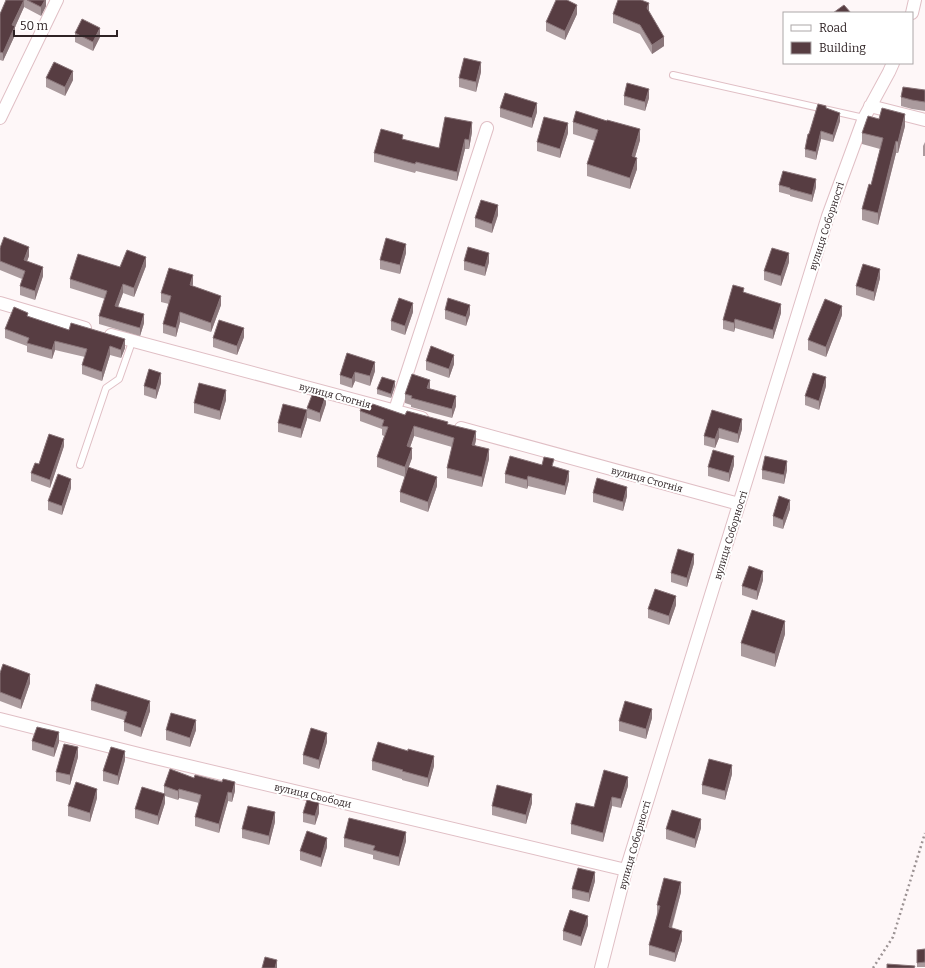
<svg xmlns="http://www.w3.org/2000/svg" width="925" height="968" font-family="Bitter,serif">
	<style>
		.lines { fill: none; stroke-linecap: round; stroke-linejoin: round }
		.service-casing { stroke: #e0bfc5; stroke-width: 8 }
		.minor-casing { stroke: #e0bfc5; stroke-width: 14 }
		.path { stroke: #9c9394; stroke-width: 2.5; stroke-dasharray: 2 3; stroke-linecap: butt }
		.service { stroke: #fff; stroke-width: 6 }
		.minor { stroke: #fff; stroke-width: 12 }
		.wall { fill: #aa9a9d }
		.shaded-wall { fill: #897579 }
		.building { fill: #573d42; stroke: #897579 }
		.labels { text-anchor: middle; stroke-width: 4; stroke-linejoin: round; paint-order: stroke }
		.street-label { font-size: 10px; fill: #2f2325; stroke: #fff }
	</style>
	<rect width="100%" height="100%" fill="#fef7f8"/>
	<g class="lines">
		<defs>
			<path id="service" d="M673 75 864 118
				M80 465 106 388 119 379 132 342"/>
			<path id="minor" d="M912 13 915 0
				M870 106 925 120
				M0 118 57 0
				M0 303 85 328
				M111 335 422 418
				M395 410 487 128
				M461 428 739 504
				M0 719 151 757 626 870
				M601 968 626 870 828 216 864 118 889 72 893 63"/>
		</defs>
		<!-- service casing -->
		<use href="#service" class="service-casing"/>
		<!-- minor casing -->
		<use href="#minor" class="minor-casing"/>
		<!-- path -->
		<path class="path" d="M873 968 893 937 925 833"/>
		<!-- service -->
		<use href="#service" class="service"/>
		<!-- minor -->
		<use href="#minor" class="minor"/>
	</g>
	<!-- wall -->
	<path class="wall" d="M6 0H46V6L41 16 24 7 15 27V35L3 61 0 60V14Z
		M649 12 664 46 652 54 640 34 613 23V14Z
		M577 14 565 40 546 31V22Z
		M75 33 100 37 93 51 75 42Z
		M481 72 476 92 459 87V78Z
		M46 78 73 80 65 96 46 87Z
		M925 90V111L912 109 901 106V97Z
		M624 96 649 98 645 111 624 105Z
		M500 108 537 112 532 128 500 117Z
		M826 109 840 121 833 142 821 139 816 160 805 157V149L809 134Z
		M573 122 640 140 635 157 637 169 630 189 587 176V164L595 141 573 134Z
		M905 126 898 153H896L878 225 862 220V209L871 185 880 149 862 144V133Z
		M472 132 469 149H465L457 181 416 171 415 173 374 162V153L403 140 439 148Z
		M568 133 560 158 537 151V142Z
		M925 142V156H923V146Z
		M779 185 816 187 812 202 790 196V195L779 192Z
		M498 215 492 233 475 227V218Z
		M0 248 29 256 27 261 43 276 35 300 20 295V286L22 279 0 270Z
		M406 253 400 274 380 269V260Z
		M464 261 489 262 485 276 464 270Z
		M789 262 781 286 764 280V271Z
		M146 266 134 297 123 293 118 307 144 323 140 336 99 324V316L105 299 70 288V279L120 267Z
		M880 278 874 301 856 295V286Z
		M193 284 192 286 221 305 211 332 180 322 176 337 163 333V324L169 304 161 302V293Z
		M744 292 781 313 773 339 735 328 734 332 723 329V320Z
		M445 310 470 314 466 326 445 319Z
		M413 312 405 335 391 330V321Z
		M842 315 826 357 808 350V340Z
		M28 317 125 348 121 358 110 355 102 381 82 374V365L85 357 55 350 52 359 27 352V346L5 338V329Z
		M244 337 237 355 213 347V338Z
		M347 353 375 371 370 386 355 381 352 388 340 384V375Z
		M426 361 454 364 449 378 426 370Z
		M161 383 156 399 144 395V386Z
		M395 386 391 398 377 394V389Z
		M826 386 819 410 805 405V396Z
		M430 389 456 406 452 418 411 407V405L405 403V394Z
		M226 400 220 420 194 413V403Z
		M326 404 320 422 307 418V408Z
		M712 410 742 429 738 443 719 438 715 448 704 445V436Z
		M360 411 405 415 448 424 476 440 475 445 489 459 482 487 447 478V468L452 447 414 436 410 447 412 458 405 477 377 467V457L384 436 382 435V429L360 421Z
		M307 419 301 438 278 432V423Z
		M64 446 50 488 31 481V473L39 464Z
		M542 465 554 467 569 480 565 495 528 486 527 489 505 483V474Z
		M734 465 729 482 708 476V467Z
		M762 470H787L784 484 762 479Z
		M437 486 428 512 400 502V492Z
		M71 488 62 515 48 510V501Z
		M593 493 627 496 623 511 593 502Z
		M790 509 783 529 773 526V516Z
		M694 563 687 587 671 582V573Z
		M763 580 757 600 742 595V586Z
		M676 605 669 625 648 618V609Z
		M785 634 775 667 741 656V643Z
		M0 673 30 683 21 709 0 701Z
		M91 701 150 711 141 737 124 731V720L91 710Z
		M652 718 646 739 619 731V721Z
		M166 730H196L190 747 166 740Z
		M32 741 59 742 54 757 32 750Z
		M327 742 319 769 303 764V755Z
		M78 757 70 785 56 781V772Z
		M125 760 118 785 103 781V771Z
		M372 761 434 766 428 787 402 780V779L372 770Z
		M732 774 725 800 702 794V785Z
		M194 778 235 791 232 802 228 801 219 833 195 826V817L199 803 179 798 178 800 165 796V803L158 825 135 818V809L164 794V786Z
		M628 786 621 808 612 806 603 842 571 834V824L594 807Z
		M97 798 90 822 68 816V806Z
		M532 803 526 824 492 815V806Z
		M303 813H319L315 825 303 822Z
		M275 822 269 845 242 838V829Z
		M701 828 695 848 666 839V829Z
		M344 838 406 841 399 866 373 859V855L344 847Z
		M327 847 321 867 300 860V851Z
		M595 881 589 902 572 898V889Z
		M681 892 672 928 682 940 675 962 649 955V945L657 914V905Z
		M588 925 581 946 563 940V931Z
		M925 949V967H917V950Z"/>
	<!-- shaded-wall -->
	<path class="shaded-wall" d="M24 0V7L15 27V35L3 61V53L12 25Z
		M45 0H46V6L41 16V7Z
		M649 3V12L647 8Z
		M577 5V14L565 40V31Z
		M100 28V37L93 51V42Z
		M664 37V46L652 54V45Z
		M481 62V72L476 92V82Z
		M73 71V80L65 96V87Z
		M649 89V98L645 111V102Z
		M537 103V112L532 128V118Z
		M840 113V121L833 142V135Z
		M905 114V126L898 153V142Z
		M472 122V132L469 149V140Z
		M568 123V133L560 158V149Z
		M640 129V140L632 167V156Z
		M821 131V139L816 160V152Z
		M465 139V149L457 181V172Z
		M896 141V153L878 225V213Z
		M637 158V169L630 189V178Z
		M816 179V187L812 202V195Z
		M498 205V215L492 233V224Z
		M406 244V253L400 274V265Z
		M29 247V256L24 269V260Z
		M489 253V262L485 276V267Z
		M789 253V262L781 286V276Z
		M146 257V266L134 297V288Z
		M43 267V276L35 300V291Z
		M880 269V278L874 301V292Z
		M193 275V284L190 294V285Z
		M123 284V293L115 315V306Z
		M221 296V305L211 332V323Z
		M413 303V312L405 335V326Z
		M781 304V313L773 339V330Z
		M470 305V314L466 326V317Z
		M842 306V315L826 357V347Z
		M180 312V322L176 337V328Z
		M144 314V323L140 336V328Z
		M735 319V328L734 332V323Z
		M244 328V337L237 355V346Z
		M125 339V348L121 358V350Z
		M55 341V350L52 359V350Z
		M110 346V355L102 381V372Z
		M454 355V364L449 378V369Z
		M375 362V371L370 386V376Z
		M355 372V381L352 388V379Z
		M161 373V383L156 399V390Z
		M826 377V386L819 410V401Z
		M430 380V389L427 388Z
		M395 381V386L391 398V394Z
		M226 390V400L220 420V411Z
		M326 395V404L320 422V413Z
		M456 396V406L452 418V409Z
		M307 410V419L301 438V429Z
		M742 419V429L738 443V434Z
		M414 426V436L407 456V446Z
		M719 428V438L715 448V439Z
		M476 431V440L472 455V445Z
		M64 439V446L50 488V480Z
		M412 448V458L405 477V467Z
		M489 449V459L482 487V477Z
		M734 456V465L729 482V473Z
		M787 461V470L784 484V475Z
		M569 471V480L565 495V486Z
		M528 476V486L527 489V480Z
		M437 477V486L428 512V502Z
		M71 479V488L62 515V506Z
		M627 487V496L623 511V502Z
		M790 500V509L783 529V520Z
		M694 554V563L687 587V578Z
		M763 571V580L757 600V591Z
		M676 596V605L669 625V616Z
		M785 621V634L775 667V654Z
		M30 674V683L21 709V700Z
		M150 701V711L141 737V728Z
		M652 709V718L646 739V729Z
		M196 720V730L190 747V738Z
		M59 732V742L54 757V748Z
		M327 733V742L319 769V760Z
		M78 747V757L70 785V775Z
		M125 751V760L118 785V776Z
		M434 756V766L428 787V778Z
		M732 765V774L725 800V791Z
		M628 777V786L621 808V799Z
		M235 782V791L232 802V793Z
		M97 789V798L90 822V813Z
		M179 789V798L178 800V791Z
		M228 792V801L219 833V824Z
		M165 794V803L158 825V816Z
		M532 794V803L526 824V815Z
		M612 797V806L603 842V833Z
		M319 803V813L315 825V816Z
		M275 812V822L269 845V836Z
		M701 819V828L695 848V839Z
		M406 832V841L399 866V857Z
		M327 838V847L321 867V858Z
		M595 872V881L589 902V893Z
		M681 882V892L669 936V927Z
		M588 916V925L581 946V937Z
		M682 931V940L675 962V953Z
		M277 960V968H275Z"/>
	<!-- building -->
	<path class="building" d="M6 0H24L12 25 15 26 3 53 0 52V14Z
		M27 0H45L41 7Z
		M556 0H567L577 5 565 31 546 22Z
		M618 0H641L649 3 647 8 664 37 652 45 640 25 613 14Z
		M844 5 851 13H833Z
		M82 19 100 28 93 42 75 33Z
		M464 58 481 62 476 82 459 78Z
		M54 62 73 71 65 87 46 78Z
		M627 83 649 89 645 102 624 96Z
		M903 87 925 90V102L912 100 901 97Z
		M505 93 537 103 532 118 500 108Z
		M818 104 826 106V108L840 113 833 135 821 131 816 152 805 149 808 134H809Z
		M882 108 905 114 898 142 896 141 878 213 862 209 869 184 871 185 883 138 862 133 868 116 879 119Z
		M576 111 607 121V120L640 129 632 156 637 158 630 178 587 164 598 130 573 122Z
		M445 117 472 122 469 140 465 139 457 172 416 162 415 164 374 153 381 129 403 135 402 139 439 148Z
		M544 117 568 123 560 149 537 142Z
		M783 171 816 179 812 195 790 189V188L779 185Z
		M481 200 498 205 492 224 475 218Z
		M4 237 29 247 24 260 43 267 35 291 20 286 25 271 0 261V248Z
		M386 238 406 244 400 265 380 260Z
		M468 247 489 253 485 267 464 261Z
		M772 248 789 253 781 276 764 271Z
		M127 250 146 257 134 288 123 284 115 306 144 314 140 328 99 316 107 291 70 279 78 254 120 267Z
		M863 264 880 269 874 292 856 286Z
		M169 268 193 275 190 285 221 296 211 323 180 312 176 328 163 324 171 296 161 293Z
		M733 285 744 288 743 292 781 304 773 330 735 319 734 323 723 320Z
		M399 298 413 303 405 326 391 321Z
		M448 298 470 305 466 317 445 310Z
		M825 299 842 306 826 347 808 340Z
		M14 307 28 313 27 316 69 330 71 323 125 339 121 350 110 346 102 372 82 365 87 349 55 341 52 350 27 343 29 338 5 329Z
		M219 320 244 328 237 346 213 338Z
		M431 346 454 355 449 369 426 361Z
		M347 353 375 362 370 376 355 372 352 379 340 375Z
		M149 369 161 373 156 390 144 386Z
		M813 373 826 377 819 401 805 396Z
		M412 374 430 380 427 388 456 396 452 409 411 398 412 396 405 394Z
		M382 377 395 381 391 394 377 389Z
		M199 383 226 390 220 411 194 403Z
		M314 390 326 395 320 413 307 408Z
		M364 401 405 415 407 411 448 422 447 424 476 431 472 445 489 449 482 477 447 468 454 438 414 426 407 446 412 448 405 467 377 457 388 427 382 426 384 420 360 411Z
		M283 404 307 410 301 429 278 423Z
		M712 410 742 419 738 434 719 428 715 439 704 436Z
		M49 434 64 439 50 480 31 473 35 463 39 464Z
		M713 450 734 456 729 473 708 467Z
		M510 456 542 465 544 457 554 459 552 466 569 471 565 486 528 476 527 480 505 474Z
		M765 456 787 461 784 475 762 470Z
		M408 467 437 477 428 502 400 492Z
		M58 474 71 479 62 506 48 501Z
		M597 478 627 487 623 502 593 493Z
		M779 496 790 500 783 520 773 516Z
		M678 549 694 554 687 578 671 573Z
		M749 566 763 571 757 591 742 586Z
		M655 589 676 596 669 616 648 609Z
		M752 610 785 621 775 654 741 643Z
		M3 664 30 674 21 700 0 692V673Z
		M96 684 150 701 141 728 124 722 127 712 91 701Z
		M625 701 652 709 646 729 619 721Z
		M171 713 196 720 190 738 166 730Z
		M37 727 59 732 54 748 32 741Z
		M311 728 327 733 319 760 303 755Z
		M378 742 408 751V749L434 756 428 778 402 771 403 770 372 761Z
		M64 744 78 747 70 775 56 772Z
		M111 747 125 751 118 776 103 771Z
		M709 759 732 765 725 791 702 785Z
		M170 769 194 778 195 775 222 782 223 779 235 782 232 793 228 792 219 824 195 817 201 795 179 789 178 791 164 786Z
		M604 770 628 777 621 799 612 797 603 833 571 824 576 803 594 807Z
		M76 782 97 789 90 813 68 806Z
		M497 785 532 794 526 815 492 806Z
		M142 787 165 794 158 816 135 809Z
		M307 800 319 803 315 816 303 813Z
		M248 806 275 812 269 836 242 829Z
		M672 810 701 819 695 839 666 829Z
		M349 818 406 832 399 857 373 850 375 846 344 838Z
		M307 831 327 838 321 858 300 851Z
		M578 868 595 872 589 893 572 889Z
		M664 878 681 882 669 927 682 931 675 953 649 945 660 906 657 905Z
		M570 910 588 916 581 937 563 931Z
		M925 949V962L917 963V950Z
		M265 957 277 960 275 968H262Z
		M887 964 915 966 914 968H887Z"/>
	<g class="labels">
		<!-- street labels -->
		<g class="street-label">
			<text transform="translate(826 226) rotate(-72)" y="4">вулиця Соборності</text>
			<text transform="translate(335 395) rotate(15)" y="4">вулиця Стогнія</text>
			<text transform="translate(647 479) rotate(15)" y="4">вулиця Стогнія</text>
			<text transform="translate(730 535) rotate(-73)" y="4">вулиця Соборності</text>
			<text transform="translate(313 795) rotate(13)" y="4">вулиця Свободи</text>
			<text transform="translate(634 845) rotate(-74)" y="4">вулиця Соборності</text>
		</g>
	</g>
	<!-- legend -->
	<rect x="783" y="12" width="130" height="52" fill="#ffffff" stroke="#aca7a8"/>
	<rect x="791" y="25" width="20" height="6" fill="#ffffff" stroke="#aca7a8"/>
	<text x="819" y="32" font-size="12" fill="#2f2325">Road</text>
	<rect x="791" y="42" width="20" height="12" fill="#573d42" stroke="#aca7a8"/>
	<text x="819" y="52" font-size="12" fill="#2f2325">Building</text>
	<!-- scale -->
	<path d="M14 30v6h103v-6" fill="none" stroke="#2f2325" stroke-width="2"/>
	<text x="20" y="30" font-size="12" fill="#2f2325" stroke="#ffffff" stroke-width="3" paint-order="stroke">50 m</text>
</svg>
